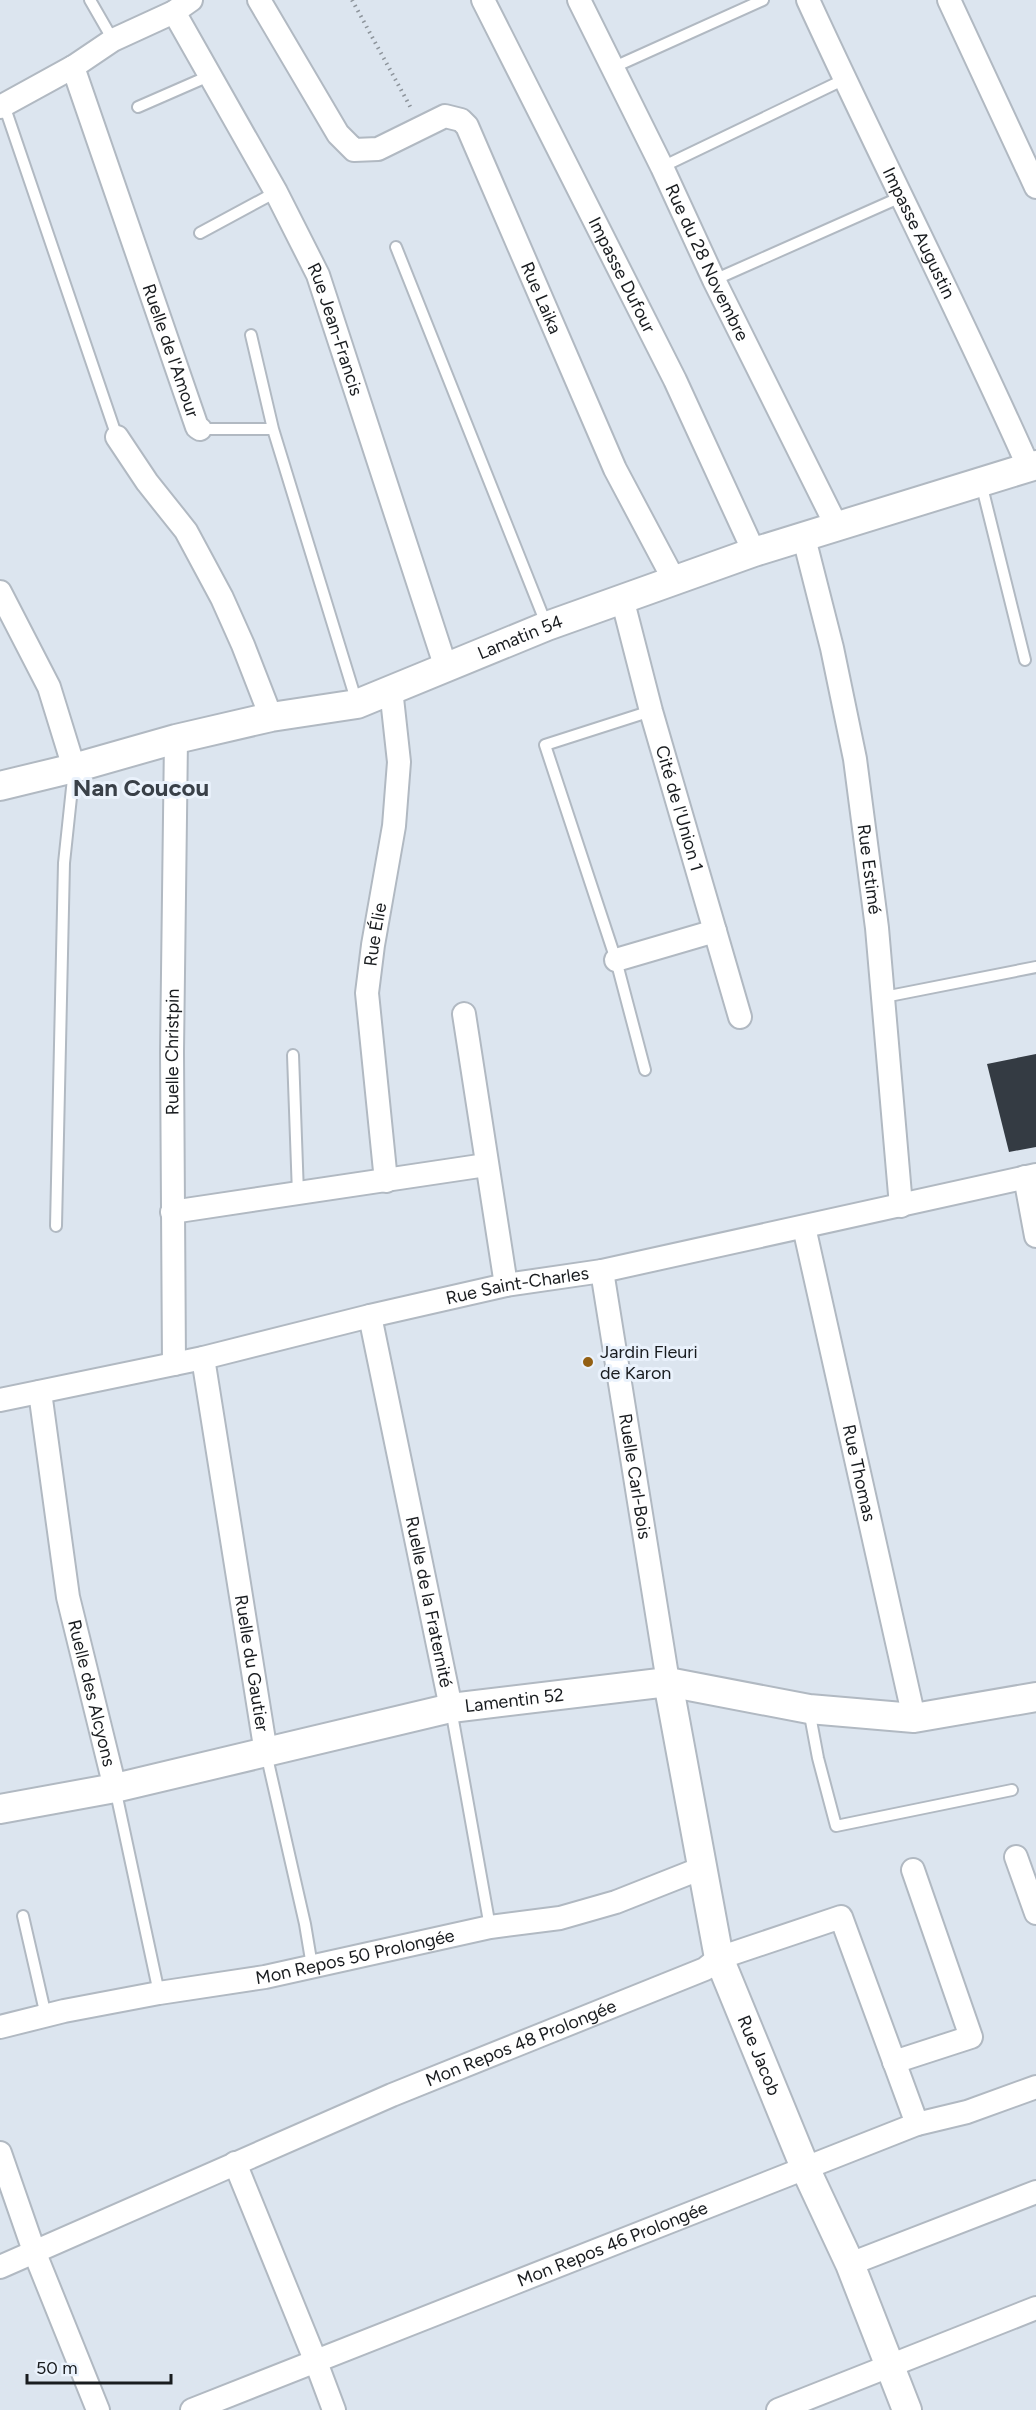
<svg xmlns="http://www.w3.org/2000/svg" width="1036" height="2410" font-family="Figtree,sans-serif">
	<style>
		.building { fill: #343b43 }
		.lines { fill: none; stroke-linecap: round; stroke-linejoin: round }
		.service-casing { stroke: #b1b9c2; stroke-width: 14 }
		.minor-casing { stroke: #b1b9c2; stroke-width: 26 }
		.tertiary-casing { stroke: #b1b9c2; stroke-width: 32 }
		.path { stroke: #8d949b; stroke-width: 4; stroke-dasharray: 1.5 4.5; stroke-linecap: butt }
		.service { stroke: #fff; stroke-width: 10 }
		.minor { stroke: #fff; stroke-width: 22 }
		.tertiary { stroke: #fff; stroke-width: 28 }
		.poi-dot { fill: #935f12; stroke: #eaf2fc; stroke-width: 2 }
		.labels { text-anchor: middle; stroke-width: 6; stroke-linejoin: round; paint-order: stroke }
		.street-label { font-size: 18px; fill: #191c1f; stroke: #eaf2fc }
		.poi-label { font-size: 18px; fill: #191c1f; stroke: #eaf2fc; text-anchor: start }
		.district-label { font-size: 24px; font-weight: bold; fill: #394048; stroke: #eaf2fc }
	</style>
	<rect width="100%" height="100%" fill="#dce5ef"/>
	<!-- building -->
	<path class="building" d="M1036 1054V1147L1009 1152 987 1064Z"/>
	<g class="lines">
		<defs>
			<path id="service" d="M90 0 113 40
				M612 68 763 0
				M3 102 117 437
				M138 107 209 76
				M662 167 845 79
				M200 233 276 192
				M396 247 547 626
				M714 280 901 197
				M251 335 273 429
				M200 429H273L357 703
				M981 483 1025 660
				M884 997 1036 967
				M293 1055 298 1194
				M645 1070 616 960 545 745 651 711
				M56 1226 64 863 74 769
				M451 1709 490 1927
				M809 1710 818 1758 836 1826 1012 1790
				M266 1753 305 1924 312 1966
				M115 1788 159 1993
				M23 1916 46 2016"/>
			<g id="minor">
				<path id="s1" d="M259 0 338 134 354 150 378 149 445 116 461 120 467 126 615 469 674 580"/>
				<path id="s2" d="M483 0 675 380 754 552"/>
				<path id="s3" d="M579 0 662 167 714 280 836 525"/>
				<path id="s4" d="M808 0C880 157 959 310 1029 468"/>
				<path d="M949 0 1036 187"/>
				<path id="s5" d="M174 12 276 192 318 275 446 668"/>
				<path id="s6" d="M73 67 197 427 200 429"/>
				<path d="M0 107 73 67 113 40 174 12 191 0"/>
				<path d="M117 437 147 482 186 531 222 598 243 645 271 717"/>
				<path id="s7" d="M804 538 832 648 855 759 877 928 901 1206"/>
				<path d="M0 592 49 687 74 768"/>
				<path id="s8" d="M622 598 651 711 740 1017"/>
				<path d="M616 960 715 931"/>
				<path d="M464 1014 506 1285"/>
				<path d="M1025 1177 1036 1236"/>
				<path id="s9" d="M386 1181 367 993 373 945 394 826 399 762 391 689"/>
				<path d="M172 1212 486 1165"/>
				<path id="s10" d="M804 1227 914 1718"/>
				<path id="s11" d="M602 1271 668 1682"/>
				<path id="s12" d="M370 1316 451 1708"/>
				<path id="s13" d="M203 1358 266 1753"/>
				<path id="s14" d="M174 1364 172 1052 176 739"/>
				<path id="s15" d="M40 1392 68 1597 115 1788"/>
				<path id="s16" d="M0 1400 203 1358 370 1316 506 1285 602 1271 1036 1175"/>
				<path d="M1016 1857 1036 1913"/>
				<path id="s17" d="M0 2027 64 2011 159 1993 265 1977 490 1927 560 1918 616 1902 702 1868"/>
				<path d="M894 2062 971 2037 913 1870"/>
				<path d="M0 2153 34 2251 98 2410"/>
				<path d="M235 2163 316 2362 334 2410"/>
				<path d="M850 2264 1036 2192"/>
				<path id="s18" d="M0 2267 392 2095 705 1969 719 1958 841 1917 917 2124"/>
				<path id="s19" d="M192 2410 917 2124 967 2112 1036 2087"/>
				<path d="M778 2410 1036 2308"/>
			</g>
			<g id="tertiary">
				<path id="s20" d="M0 786 74 768 176 739 271 717 357 704 547 626 754 552 1036 465"/>
				<path id="s21" d="M668 1682 719 1958 806 2170 850 2264 907 2410"/>
				<path id="s22" d="M0 1809 115 1788 451 1708 668 1682 809 1709 914 1718 1036 1697"/>
			</g>
		</defs>
		<!-- service casing -->
		<use href="#service" class="service-casing"/>
		<!-- minor casing -->
		<use href="#minor" class="minor-casing"/>
		<!-- tertiary casing -->
		<use href="#tertiary" class="tertiary-casing"/>
		<!-- path -->
		<path class="path" d="M352 0 412 110"/>
		<!-- service -->
		<use href="#service" class="service"/>
		<!-- minor -->
		<use href="#minor" class="minor"/>
		<!-- tertiary -->
		<use href="#tertiary" class="tertiary"/>
	</g>
	<!-- markers -->
	<circle class="poi-dot" cx="588" cy="1362" r="6"/>
	<g class="labels">
		<!-- street labels -->
		<g class="street-label">
			<text dy="6" stroke="none"><textPath href="#s4" startOffset="258">Impasse Augustin</textPath></text>
			<text dy="6" stroke="none"><textPath href="#s3" startOffset="292">Rue du 28 Novembre</textPath></text>
			<text dy="6" stroke="none"><textPath href="#s2" startOffset="308">Impasse Dufour</textPath></text>
			<text dy="6" stroke="none"><textPath href="#s1" startOffset="489">Rue Laika</textPath></text>
			<text dy="6" stroke="none"><textPath href="#s5" startOffset="357">Rue Jean-Francis</textPath></text>
			<text dy="6" stroke="none"><textPath href="#s6" startOffset="300">Ruelle de l'Amour</textPath></text>
			<text dy="6" stroke="none"><textPath href="#s20" startOffset="543">Lamatin 54</textPath></text>
			<text dy="6" stroke="none"><textPath href="#s8" startOffset="218">Cité de l'Union 1</textPath></text>
			<text dy="6" stroke="none"><textPath href="#s7" startOffset="338">Rue Estimé</textPath></text>
			<text dy="6" stroke="none"><textPath href="#s9" startOffset="248">Rue Élie</textPath></text>
			<text dy="6" stroke="none"><textPath href="#s14" startOffset="312">Ruelle Christpin</textPath></text>
			<text dy="6" stroke="none"><textPath href="#s16" startOffset="530">Rue Saint-Charles</textPath></text>
			<text dy="6" stroke="none"><textPath href="#s10" startOffset="252">Rue Thomas</textPath></text>
			<text dy="6" stroke="none"><textPath href="#s11" startOffset="208">Ruelle Carl-Bois</textPath></text>
			<text dy="6" stroke="none"><textPath href="#s12" startOffset="292">Ruelle de la Fraternité</textPath></text>
			<text dy="6" stroke="none"><textPath href="#s13" startOffset="309">Ruelle du Gautier</textPath></text>
			<text dy="6" stroke="none"><textPath href="#s15" startOffset="306">Ruelle des Alcyons</textPath></text>
			<text dy="6" stroke="none"><textPath href="#s22" startOffset="526">Lamentin 52</textPath></text>
			<text dy="6" stroke="none"><textPath href="#s17" startOffset="362">Mon Repos 50 Prolongée</textPath></text>
			<text dy="6" stroke="none"><textPath href="#s18" startOffset="567">Mon Repos 48 Prolongée</textPath></text>
			<text dy="6" stroke="none"><textPath href="#s21" startOffset="386">Rue Jacob</textPath></text>
			<text dy="6" stroke="none"><textPath href="#s19" startOffset="452">Mon Repos 46 Prolongée</textPath></text>
		</g>
		<!-- poi labels -->
		<g class="poi-label">
			<text x="600" y="1358">Jardin Fleuri<tspan x="600" dy="21">de Karon</tspan></text>
		</g>
		<!-- district labels -->
		<g class="district-label">
			<text x="141" y="796">Nan Coucou</text>
		</g>
	</g>
	<!-- scale -->
	<path d="M27 2374v9h144v-9" fill="none" stroke="#191c1f" stroke-width="3"/>
	<text x="36" y="2374" font-size="18" fill="#191c1f" stroke="#eaf2fc" stroke-width="4.5" paint-order="stroke">50 m</text>
</svg>
